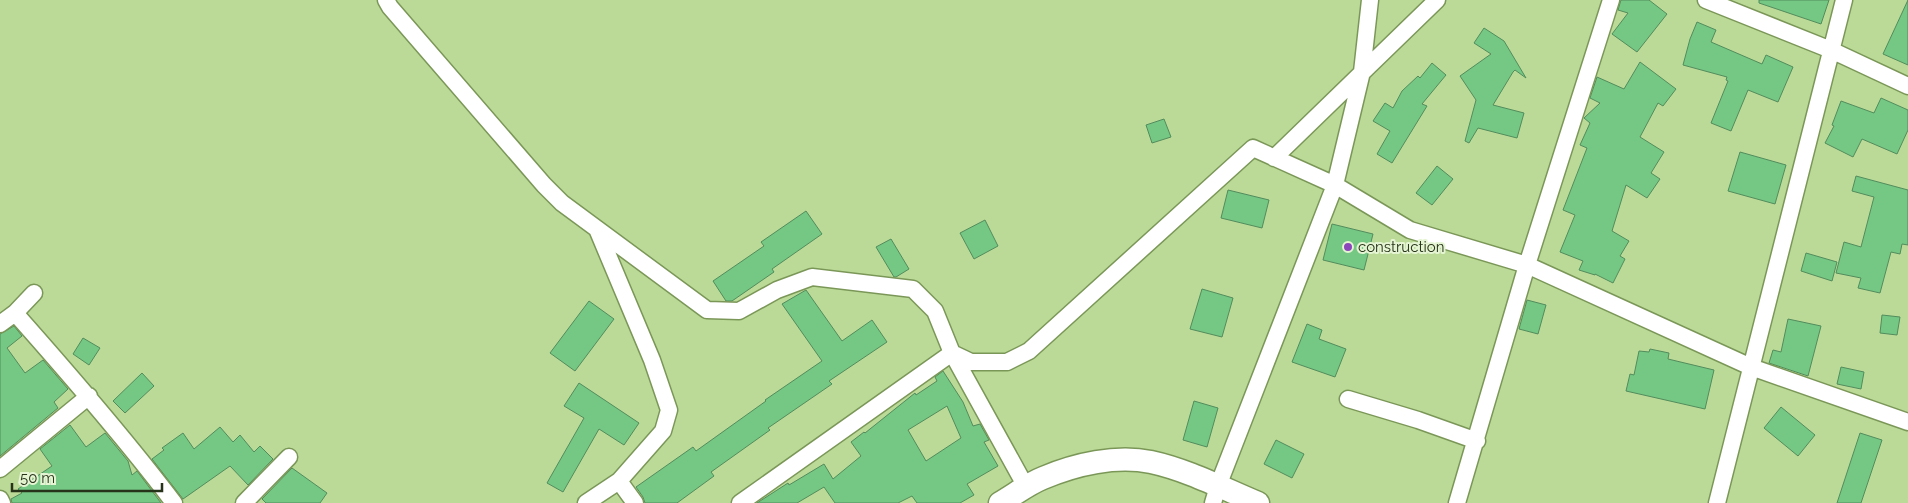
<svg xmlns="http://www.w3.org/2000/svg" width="1908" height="503" font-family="Raleway,sans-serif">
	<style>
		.building { fill: #75c884; stroke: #528c5c; fill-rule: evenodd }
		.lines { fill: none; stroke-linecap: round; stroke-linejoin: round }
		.street-casing { stroke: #7b9758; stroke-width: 19 }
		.secondary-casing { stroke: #7b9758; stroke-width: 25 }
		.street { stroke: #fff; stroke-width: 16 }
		.secondary { stroke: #fff; stroke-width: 22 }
		.poi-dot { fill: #8a46ba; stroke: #e5f5d4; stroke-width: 2 }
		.labels { text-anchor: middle; stroke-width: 4; stroke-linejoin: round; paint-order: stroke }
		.poi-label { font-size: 15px; fill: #273318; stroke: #e5f5d4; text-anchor: start }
	</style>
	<rect width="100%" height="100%" fill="#bbda97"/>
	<!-- building -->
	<path class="building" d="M1621 0H1649L1667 14 1637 52 1612 34 1628 13 1618 10Z
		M1759 0H1829L1821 24 1759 3Z
		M1908 0V65L1883 54Z
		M1697 22 1716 30 1711 42 1762 64 1766 55 1793 67 1778 102 1748 90 1731 131 1711 123 1728 81 1726 80 1727 77 1683 65 1690 39Z
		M1484 28 1504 41 1526 78 1515 70 1513 72 1493 105 1524 113 1517 138 1478 128 1469 143 1465 141 1476 100 1460 76 1491 54 1474 43Z
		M1640 62 1676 89 1663 106 1658 103 1640 137 1664 152 1651 173 1660 179 1647 198 1626 185 1612 231 1629 241 1620 256 1625 259 1613 283 1595 274V275L1579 270 1583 261 1560 252 1575 215 1563 210 1587 148 1580 145 1590 123 1584 118 1600 103 1590 98 1597 77 1624 89Z
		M1432 63 1446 75 1422 104 1427 106 1392 163 1377 154 1390 131 1373 121 1385 103 1393 108 1402 91 1418 76 1420 78Z
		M1881 98 1908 110V130L1897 154 1862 139 1853 157 1825 143 1834 126 1832 125 1841 101 1874 113Z
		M1164 119 1171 137 1152 143 1146 125Z
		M1740 152 1786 165 1775 204 1728 191Z
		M1437 166 1453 179 1432 205 1416 193Z
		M1856 176 1908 190V245L1902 244 1900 254 1891 252 1880 293 1858 288 1861 278 1836 273 1844 242 1861 247 1874 197 1852 191Z
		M1228 190 1269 200 1262 228 1221 218Z
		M806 211 822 234 772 269 774 272 732 301H726L713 281 764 246 761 242Z
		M985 220 998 246 974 259 960 233Z
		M1332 224 1373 234 1364 270 1323 260Z
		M891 239 909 269 896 277H894L876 247Z
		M1806 253 1837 262 1832 281 1801 271Z
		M1202 289 1233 298 1222 337 1190 329Z
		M806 290 842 341 872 320 887 342 829 381 832 384 768 428 770 430 711 472 714 476 677 503H645L643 497 636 487 693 447 696 451 766 401 765 400 822 361 782 304Z
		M1527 300 1546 305 1538 334 1519 329Z
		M589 301 614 319 575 371 550 353Z
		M1882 315 1900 317 1897 335 1880 333Z
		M1788 319 1821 326 1808 376 1769 363 1773 350 1781 352Z
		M1307 324 1322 330 1319 339 1346 349 1335 377 1292 362Z
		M14 326 22 336 7 348 25 373 43 360 68 389 54 402 58 408 0 456V334Z
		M83 338 100 348 89 365 73 354Z
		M1650 349 1669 353 1668 359 1714 370 1705 409 1626 391 1630 374 1634 375 1639 351 1649 352Z
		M1841 367 1864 372 1861 389 1837 384Z
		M943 371 963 402 973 426 980 424 989 440 984 442 998 466 967 484 974 495 960 503H917L912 496 898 503H835L824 487 797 503H757L788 483 789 485 824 464 833 479 861 456 851 442 864 432 865 433 915 393 916 395 937 381 935 377ZM947 406 961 438 926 461 908 430Z
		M142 373 154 386 125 413 113 401Z
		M579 383 639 423 624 445 599 429 563 492 547 483 584 418 564 406Z
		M1194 401 1218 408 1207 447 1183 440Z
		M1781 407 1815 435 1798 456 1764 428Z
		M70 425 86 447 105 433 128 461 132 475 137 471 161 503H12L11 499 22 493 18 489 52 466 40 449Z
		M220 427 233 442 240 435 254 452 260 446 273 459 248 485 230 466 183 499 152 459 164 450 162 448 183 433 194 449Z
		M1860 433 1882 440 1861 503H1837Z
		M1276 440 1304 454 1292 478 1264 464Z
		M292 468 327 493 320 503H266L262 499Z"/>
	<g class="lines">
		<defs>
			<path id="street" d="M386 0 390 7 544 185 562 203 707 310 739 311 777 290 812 277 913 289 935 311 952 353 740 503
				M1706 0 1831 50 1908 86
				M1274 158 1437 0
				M15 313 34 293
				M0 324 15 313C70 375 124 437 174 503
				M1348 399 1418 420 1477 441
				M0 469 89 396
				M619 481 635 503
				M1026 487 952 353 971 362H1007L1029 351 1253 148 1335 185 1410 230 1527 265 1751 367 1908 422
				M0 499 2 503
				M244 503 289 457
				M586 503 619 481 663 431 669 410 652 360 597 229
				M1213 503 1218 486 1335 185 1362 72 1370 0
				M1457 503 1527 265 1611 0
				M1717 503 1844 0"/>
			<path id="secondary" d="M1000 503C1014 495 1028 484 1043 478 1076 464 1116 455 1151 462 1188 470 1224 489 1258 503"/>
		</defs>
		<!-- street casing -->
		<use href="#street" class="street-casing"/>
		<!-- secondary casing -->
		<use href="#secondary" class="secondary-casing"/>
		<!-- street -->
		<use href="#street" class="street"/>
		<!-- secondary -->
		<use href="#secondary" class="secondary"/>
	</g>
	<!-- markers -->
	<circle class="poi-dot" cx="1348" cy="247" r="5"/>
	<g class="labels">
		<!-- poi labels -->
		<g class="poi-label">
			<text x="1358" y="252">construction</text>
		</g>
	</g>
	<!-- scale -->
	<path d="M12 483v8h150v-8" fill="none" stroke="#273318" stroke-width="2.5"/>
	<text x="20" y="483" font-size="15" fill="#273318" stroke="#e5f5d4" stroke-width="4" paint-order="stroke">50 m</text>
</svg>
